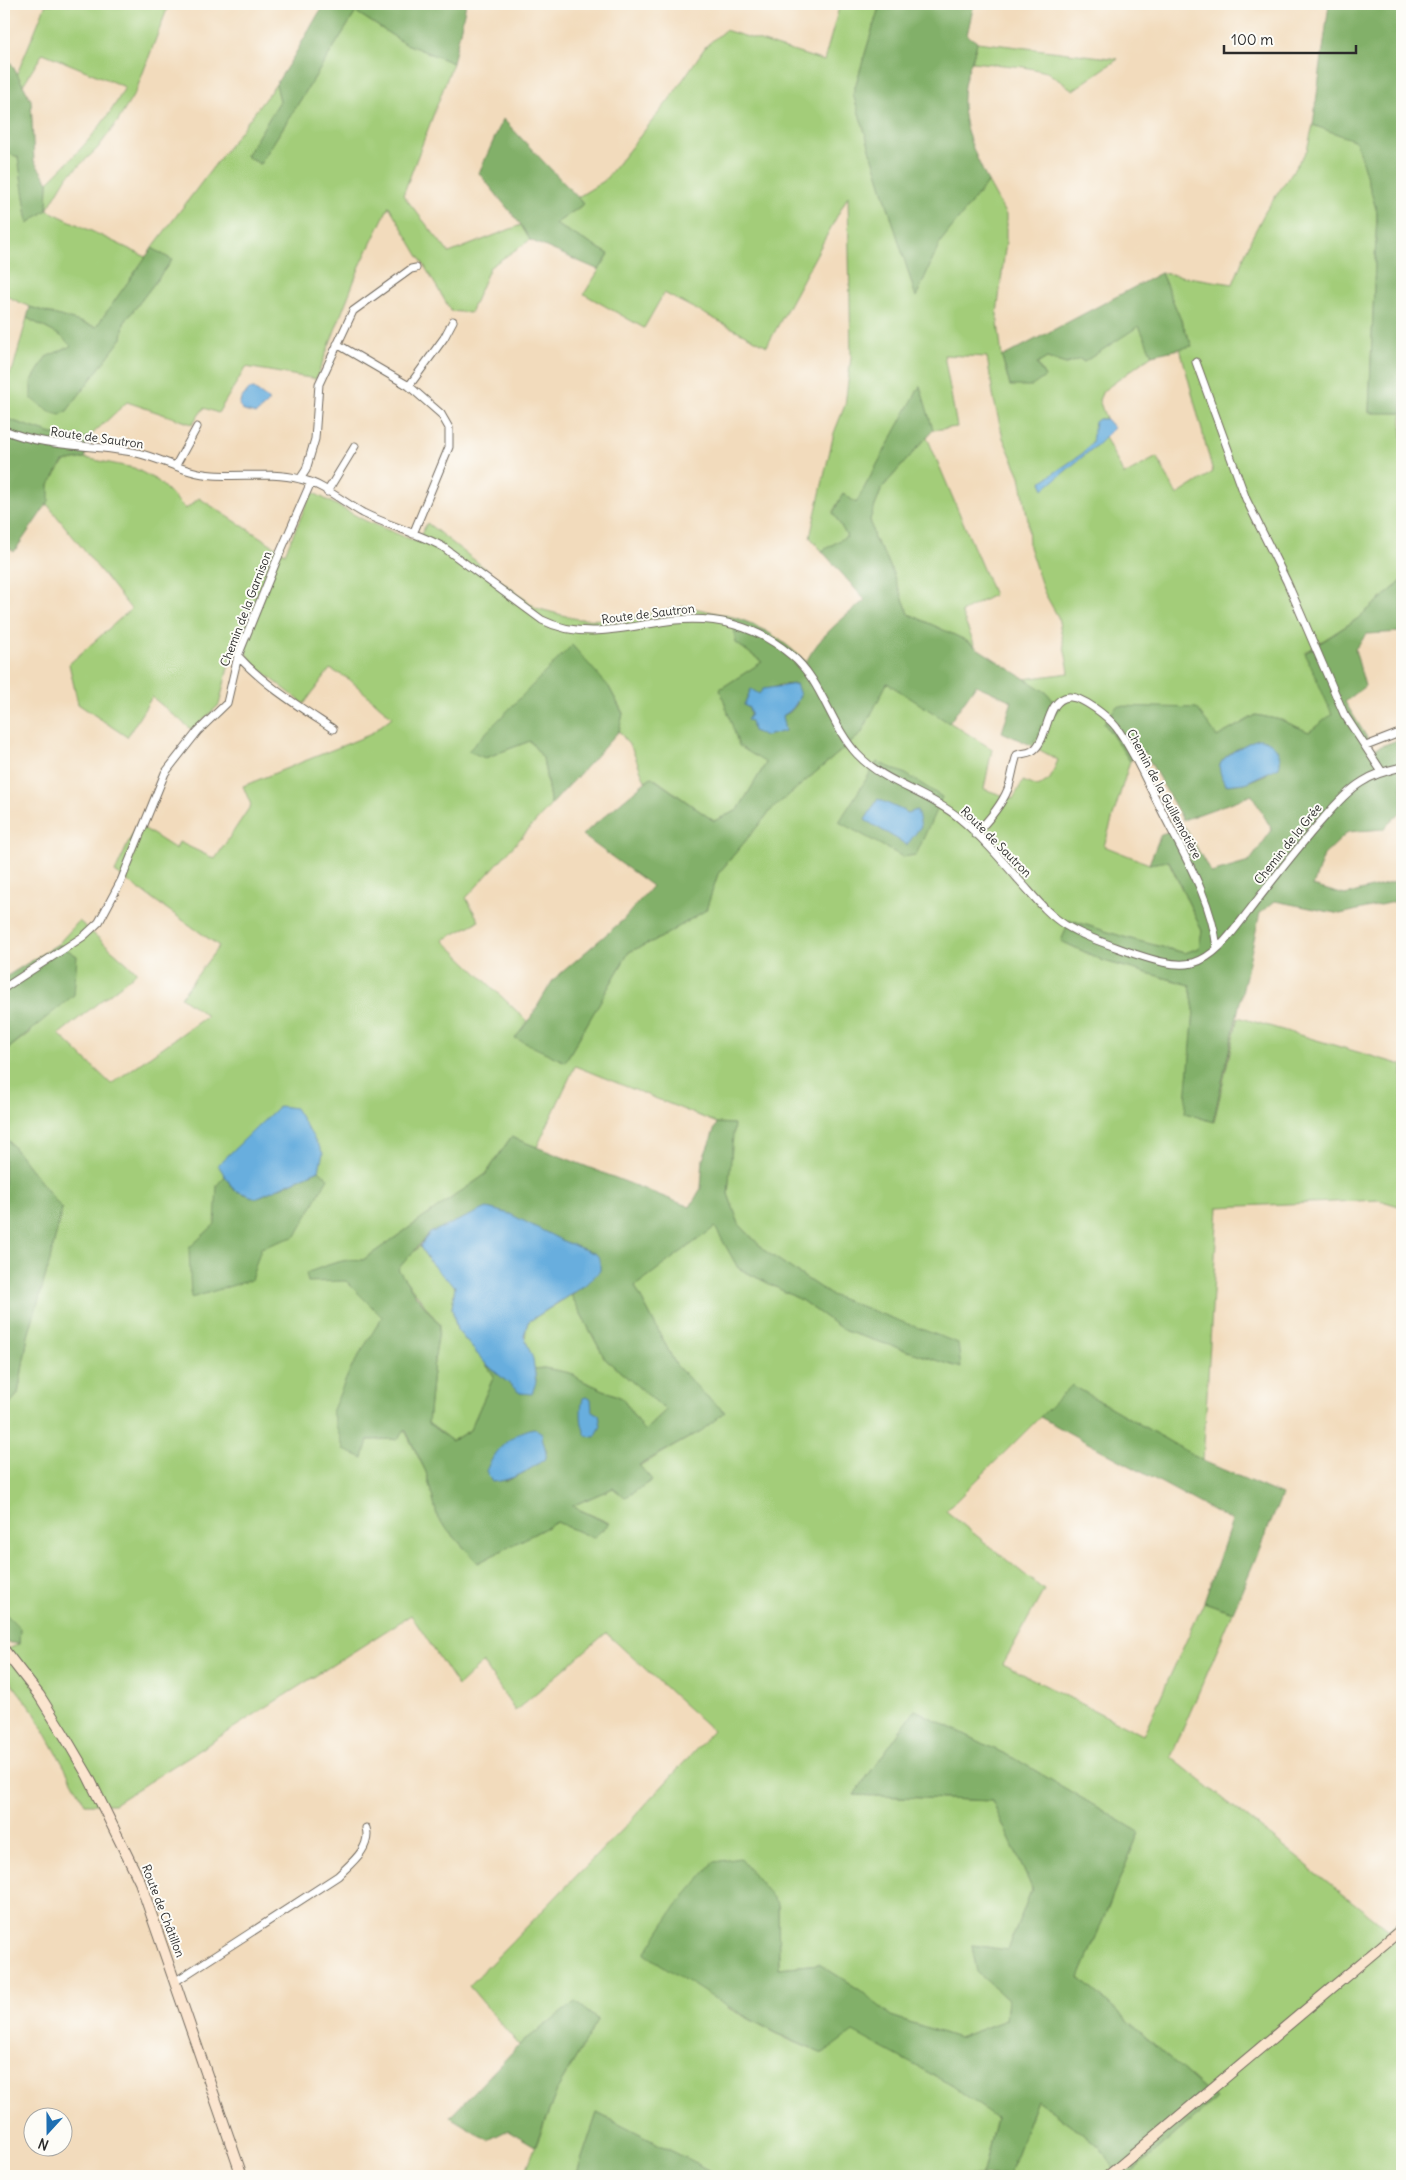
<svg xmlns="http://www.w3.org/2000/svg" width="1406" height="2180" font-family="Delius,sans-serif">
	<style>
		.green { fill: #a3cd79; stroke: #677c52; fill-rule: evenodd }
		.forest { fill: #82b069; stroke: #566e4a; fill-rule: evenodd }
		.water { fill: #67aede; stroke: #496c84 }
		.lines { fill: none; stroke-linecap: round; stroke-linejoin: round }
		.street-casing { stroke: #71695e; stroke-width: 9 }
		.secondary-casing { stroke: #71695e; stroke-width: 12 }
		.street { stroke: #fff; stroke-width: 7 }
		.secondary { stroke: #fbe5cf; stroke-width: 10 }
		.labels { text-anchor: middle; stroke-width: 4; stroke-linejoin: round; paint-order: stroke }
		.street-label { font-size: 12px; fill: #2b2b2b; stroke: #fdfcf7 }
	</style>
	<rect width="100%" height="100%" fill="#fdfcf7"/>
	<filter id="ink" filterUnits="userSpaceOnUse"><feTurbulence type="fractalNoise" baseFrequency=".02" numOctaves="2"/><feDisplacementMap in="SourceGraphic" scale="10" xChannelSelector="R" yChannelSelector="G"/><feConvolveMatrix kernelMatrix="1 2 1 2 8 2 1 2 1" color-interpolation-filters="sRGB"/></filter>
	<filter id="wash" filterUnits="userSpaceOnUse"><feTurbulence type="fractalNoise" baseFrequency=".0096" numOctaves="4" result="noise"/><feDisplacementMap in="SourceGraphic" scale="20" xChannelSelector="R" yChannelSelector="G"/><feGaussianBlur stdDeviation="1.12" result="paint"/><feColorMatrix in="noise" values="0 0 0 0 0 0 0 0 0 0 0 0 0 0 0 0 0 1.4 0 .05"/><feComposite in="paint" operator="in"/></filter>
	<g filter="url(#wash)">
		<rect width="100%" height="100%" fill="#f2dbbc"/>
		<!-- green -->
		<path class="green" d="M46 4H169L136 91 118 121 97 149 66 178 47 210 146 257 96 327 30 307 4 295V152L18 156 28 223 47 210 48 182C77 154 107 123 125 87L43 53 23 85 17 74Z
			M840 4H880L853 94 916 296 941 241 988 182 1006 215V241L997 314 1002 357 1010 386 1045 377 1037 363 1047 358 1066 364 1080 359 1084 362 1139 325 1152 355 1103 391 1099 400 1106 419H1099C1093 429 1096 432 1093 441 1086 457 1055 473 1041 482L1044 488 1105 437 1124 475 1157 457 1177 495 1213 472 1180 348 1192 346 1161 273 1233 284 1251 239 1265 212 1307 150 1313 125 1356 140 1377 212 1369 412 1402 413V581L1357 619 1305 652 1333 714 1309 732 1281 720 1256 715 1217 737 1104 723 1130 761 1104 846 1149 864 1168 860 1202 931 1199 948 1185 953 1127 938 1071 920 1061 941 1104 961 1190 985 1194 1010 1186 1113 1214 1122 1238 1017 1402 1065V1207L1379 1200 1218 1207 1203 1461 1072 1385 946 1511 1044 1590 1003 1664 1143 1735 1204 1602 1233 1612 1171 1757 1388 1930 1402 1918V2176H1127L1216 2099 1079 1978 1139 1832 1019 1761 915 1710 854 1795 992 1801 1032 1888 1008 1950 972 1945 977 1972 1008 2000 1006 2020 958 2038 891 2016 860 1990 819 1964 779 1968 778 1904 728 2008 787 2039 823 2054 853 2031 953 2086 996 2117 984 2168 980 2176H721L597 2113 576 2176H524L558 2088 598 2020 575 2003 519 2045 469 1986 633 1818 713 1731 606 1633 515 1711 483 1662 458 1686 411 1615 114 1804H85L34 1712 4 1673V1651L19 1644 20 1628 4 1612V1411L18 1394 28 1336 49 1264 62 1209 4 1135V1052L30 1032 77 956 58 944 79 921 137 972 59 1034 111 1084 207 1016 181 997 219 946 115 872 137 824 176 849 179 842 215 859 251 805 243 786 369 735 392 717 349 679 330 669 304 704 254 665 246 652 233 647 219 705 192 730 152 697 127 737 78 704 69 664 131 609 47 504 49 485 64 462 85 458 134 468 158 481 186 509 199 498 285 553 312 492 366 521 417 542 427 523 536 608 577 619 621 620 685 606 733 617 736 643 762 662 720 689 766 763 738 810 714 821 652 777 645 781 632 749 619 731 623 713 609 687 485 758 530 741 543 758 551 805 466 898 479 921 443 940 528 1022 516 1037 565 1062 629 952 660 938 706 910 718 874 771 810 861 734 887 683 992 749 984 789 1013 799 1023 781 1038 787 1050 779 1058 760 1031 745 1059 708 1047 693 1024 679 1069 673 1068 666 1058 617 1044 592 1029 547 1028 521 1020 476 1003 438 994 400 987 357 944 355 957 427 933 430 920 387 856 503 843 493 833 512 847 536 822 551 810 537 834 433 845 405 851 357 848 196 767 346 664 293 644 328 584 294 609 254 555 224 584 204 578 197 604 181 669 100 706 46 725 30 824 61ZM575 1066 717 1123 733 1124 728 1194 739 1224 765 1251 831 1295 867 1309 960 1367 845 1331 801 1300 738 1268 715 1226 635 1286 676 1365 703 1394 725 1412 701 1431 639 1466 652 1480 625 1498 613 1488 572 1506 609 1523 593 1538 557 1522 478 1563 438 1519 426 1472 404 1429 398 1439 368 1440 349 1372 383 1317 346 1281 306 1273C323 1268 345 1257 363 1260L486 1174 511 1137 537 1147Z
			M356 12 404 43 453 63 403 195 449 253 521 225 530 240 490 267 470 313 451 311 389 206 360 266 316 379 246 367 218 413 204 408 192 424 127 402 88 438 52 434 4 418V381L13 369 27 318 61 336 72 346 46 357 66 412 122 338 124 323 172 260 152 248 276 84 280 101 246 156 260 164Z
			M977 42 1118 59 1073 90 1047 72 1024 67 972 62Z
			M927 437 994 595 961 612 975 646 963 639 909 614 887 559 874 539 870 519 882 488Z
			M420 1246C429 1263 440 1274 455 1286L452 1308 457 1330 485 1363 494 1376 470 1430 452 1441 428 1423 434 1361 440 1325 397 1269Z
			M571 1295 605 1359 666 1410 644 1431 622 1398 583 1381 570 1373 544 1368 534 1369C531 1347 521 1344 528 1322Z
			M1037 2100 1099 2146 1119 2176H1008Z"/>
		<!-- forest -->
		<path class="forest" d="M324 4H466L453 63 404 43 356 12 260 164 246 156 280 101 276 84 294 56Z
			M880 4H974L967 35 977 42C974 56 966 73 964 86 959 122 973 150 988 182L941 241 916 297 853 94Z
			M1329 4H1402V413H1369L1377 212 1356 141 1313 125Z
			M4 50 31 100 34 161 48 182 47 210 28 223 18 157 4 152Z
			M503 119 584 204 555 224 609 254 599 270 530 240 521 225 479 173Z
			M152 248 172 260 124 323 122 338 66 412 60 415 50 412 31 398V382L46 357 71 346 61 336 27 318 30 307 96 327Z
			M1161 273 1192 346 1152 355 1139 326 1084 362 1080 359 1066 364 1047 358 1037 364 1045 377 1032 386H1010L1002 357Z
			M920 386 933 430 882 488 870 519 874 539 887 559 909 614 963 639 1047 693 1059 708 1031 745 1002 732 1012 701 976 685 949 723 887 683 861 734 771 810 718 874 706 910 660 938 629 952 565 1062 515 1038 528 1022 553 980 623 920 652 886 582 835 651 777 714 821 738 810 766 763 739 746 720 689 762 662 736 643 733 617C763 626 784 641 806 662 819 636 842 619 865 600L822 551 847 536 833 513 843 493 856 503ZM796 684 797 704 790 712 753 731 749 708 744 705 748 695 759 694 780 685Z
			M4 418 52 434 88 438 85 458 63 462 49 485V501L14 552 4 543 6 501 4 492Z
			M1402 581V632L1367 634 1355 649 1365 686 1345 702 1374 749 1402 738V811L1383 829 1348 832 1324 855 1313 886 1345 895 1402 880V900L1340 914 1275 901 1260 913 1213 1122 1185 1113 1194 1010 1190 985 1104 961 1061 941 1070 920 1127 938 1185 953 1199 948 1202 931 1169 861 1149 864 1161 834 1185 827 1211 873 1249 862 1272 830 1252 795 1183 820 1144 751 1130 761 1104 723 1117 706 1197 708 1217 737 1256 715 1281 720 1309 732 1332 714 1305 653 1357 619ZM1257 739 1267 774 1245 783 1225 785C1223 779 1219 770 1220 765 1224 753 1247 744 1257 739Z
			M572 645 609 687 623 714 619 731 551 805 543 758 530 741 485 758 468 751Z
			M877 762 906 774 942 797 916 855 903 857 839 822ZM878 800 908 813 865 820Z
			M58 944 77 956 74 995 4 1052V978Z
			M717 1123 734 1124 728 1194 739 1224 765 1251 831 1295 958 1343 961 1368 845 1331 801 1300 738 1268 715 1227 635 1286 676 1365 703 1393 725 1412 701 1431 639 1465 652 1480 625 1498 613 1488 572 1506 609 1524 593 1538 557 1522 478 1563 438 1519 426 1472 405 1429 398 1439 368 1440 363 1458 344 1450 332 1412 349 1372 382 1317 346 1281 308 1282 306 1273C323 1267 345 1257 363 1260L486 1174 511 1137 690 1207 701 1188 703 1159ZM430 1233 565 1242 596 1254 585 1285 571 1295 605 1359 666 1410 644 1431 622 1398 583 1381 570 1373 544 1368 534 1369 536 1381 520 1393 485 1363 494 1376 470 1430 452 1441 428 1423 434 1361 440 1325 416 1296 398 1269ZM542 1442 547 1451 529 1470 504 1482Z
			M4 1135 62 1209 49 1264 28 1336 18 1394 4 1411Z
			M319 1170 328 1178 296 1236 261 1248 251 1280 191 1298 189 1248 215 1224 217 1185 225 1176 234 1190 256 1198Z
			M1072 1385 1203 1461 1282 1495 1233 1612 1204 1602 1232 1521 1040 1417Z
			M4 1612 20 1628 19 1644 4 1642Z
			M915 1710 1019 1761 1139 1832 1079 1978 1216 2099 1127 2176H1119L1099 2146 1037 2100 1008 2176H980L984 2168 996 2118 953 2086 853 2032 823 2054C757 2027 704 1993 645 1954L676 1906 714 1862 740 1858 778 1904 779 1968 819 1964 860 1990 891 2016 958 2038 1006 2020 1008 2000 977 1972 972 1945 1008 1950 1032 1888 992 1801 854 1795Z
			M575 2002 598 2020 558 2088 535 2146 508 2130 488 2140 450 2117 519 2045Z
			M597 2113 721 2176H576Z"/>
		<!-- water -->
		<path class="water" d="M249 389H254L268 399V403L256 414 244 411 239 405 241 399Z
			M1099 419H1106L1114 428 1098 444 1044 489 1041 482 1083 453 1092 442 1095 422Z
			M796 684 800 695C796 705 792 711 782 716L785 731 766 736 753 731 751 721 747 720 751 714 749 708 744 705 751 689 759 694 763 689Z
			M1257 739C1272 738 1284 754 1279 767L1245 783 1225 785C1223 780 1218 770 1220 765 1223 755 1248 743 1257 739Z
			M878 799 908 813 917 810 921 826 907 845 865 820Z
			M279 1106 295 1108 323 1153 319 1170 256 1198 234 1190 218 1165Z
			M487 1208 510 1214 565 1242 596 1254 600 1259V1271L585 1285 528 1322 524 1336 533 1359 536 1382 532 1394 520 1393 485 1363 457 1330 452 1308 455 1286C440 1274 429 1263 420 1246L430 1233Z
			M586 1397 591 1400 592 1411 599 1415 601 1426 595 1437 586 1436C580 1423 580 1411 583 1398Z
			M534 1428 542 1433C542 1442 547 1449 546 1458 530 1470 512 1481 492 1482L486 1471C495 1450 511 1433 534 1428Z"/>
	</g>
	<g filter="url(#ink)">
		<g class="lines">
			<defs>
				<path id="street" d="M337 344 409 386 441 414 449 428V447L413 534
					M1196 362 1246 499 1287 582 1344 714 1382 772
					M409 386 444 338 453 321
					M4 430C46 448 93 444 137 453 163 459 187 474 213 475 242 477 272 472 300 479 323 484 343 502 363 513 389 526 418 533 443 547L542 620C586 642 630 625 675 620 719 616 758 627 791 655 822 680 830 725 857 754 884 783 927 792 958 817 980 835 999 857 1018 879 1033 895 1046 913 1065 925 1086 938 1111 945 1135 954 1153 960 1174 967 1193 963 1217 956 1233 931 1248 912 1272 881 1296 849 1323 819 1334 806 1347 791 1362 782 1374 774 1388 770 1402 767
					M176 465 197 427
					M300 479 306 470 315 439 319 384 353 311 411 269 416 268
					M327 492 355 446
					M238 656C264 685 300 707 333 729
					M1366 746 1402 732
					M975 834C988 821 1001 806 1008 789 1012 778 1013 766 1017 755 1022 753 1027 754 1032 751 1049 741 1045 699 1069 697 1082 696 1108 717 1116 727 1134 751 1146 781 1160 807 1182 852 1211 897 1217 948
					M4 988 84 936 99 922 121 881 165 773 198 731 227 703 238 656 276 562 311 482
					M176 1981 338 1876C350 1864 372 1848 366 1828"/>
				<path id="secondary" d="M4 1650 39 1695 64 1735 88 1776 140 1882 242 2176
					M1108 2176 1402 1929"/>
			</defs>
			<!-- street casing -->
			<use href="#street" class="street-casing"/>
			<!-- secondary casing -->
			<use href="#secondary" class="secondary-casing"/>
			<!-- street -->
			<use href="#street" class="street"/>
			<!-- secondary -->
			<use href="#secondary" class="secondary"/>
		</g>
	</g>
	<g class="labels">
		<!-- street labels -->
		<g class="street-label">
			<text transform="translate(97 438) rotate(8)" y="4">Route de Sautron</text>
			<text transform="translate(246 609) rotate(-69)" y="4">Chemin de la Garnison</text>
			<text transform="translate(648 614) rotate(-7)" y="4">Route de Sautron</text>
			<text transform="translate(1164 794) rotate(62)" y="4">Chemin de la Guillemotière</text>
			<text transform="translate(996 842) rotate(45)" y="4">Route de Sautron</text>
			<text transform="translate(1288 844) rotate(-51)" y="4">Chemin de la Grée</text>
			<text transform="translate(163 1911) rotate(69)" y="4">Route de Châtillon</text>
		</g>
	</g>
	<!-- margin -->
	<rect width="1406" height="2180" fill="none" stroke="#fdfcf7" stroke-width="20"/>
	<!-- north arrow -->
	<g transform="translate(48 2132) rotate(201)"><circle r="24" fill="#fdfcf7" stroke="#a9a8a5"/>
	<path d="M0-4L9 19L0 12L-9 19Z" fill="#1f6fb2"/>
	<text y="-8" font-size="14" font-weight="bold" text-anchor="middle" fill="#2b2b2b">N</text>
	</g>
	<!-- scale -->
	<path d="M1224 45v8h132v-8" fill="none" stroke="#2b2b2b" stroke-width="2.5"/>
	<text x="1231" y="45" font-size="15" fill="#2b2b2b" stroke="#fdfcf7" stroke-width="4" paint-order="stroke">100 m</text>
</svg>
